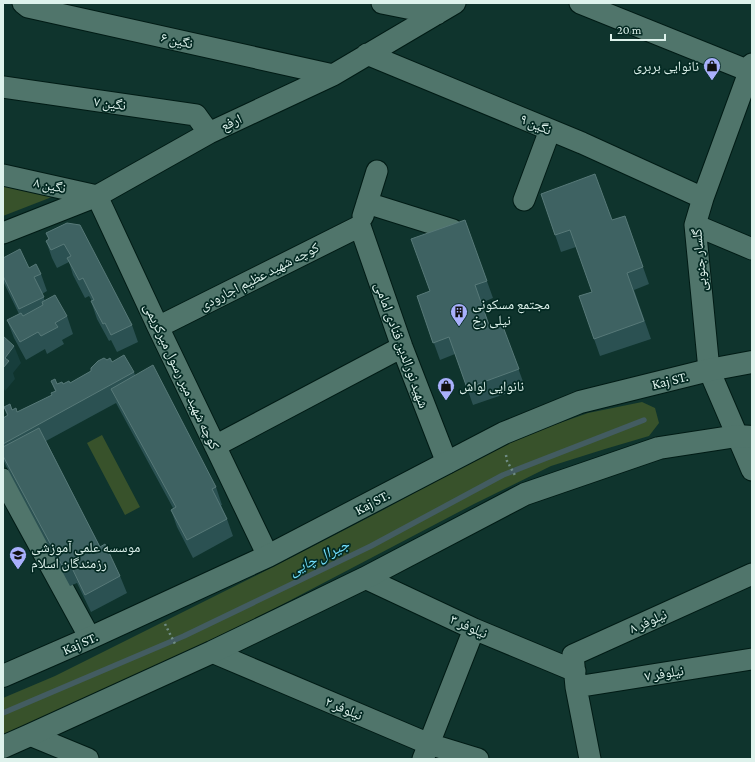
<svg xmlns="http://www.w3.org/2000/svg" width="755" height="762" font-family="'Crimson Pro','Noto Naskh Arabic',serif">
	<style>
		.green { fill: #38522b }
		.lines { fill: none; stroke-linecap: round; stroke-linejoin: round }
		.stream { stroke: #435c61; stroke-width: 5.5 }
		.street-casing { stroke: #011b15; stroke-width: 23 }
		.secondary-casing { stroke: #011b15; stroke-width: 24 }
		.path { stroke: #6f8c85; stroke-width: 2.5; stroke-dasharray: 2 3; stroke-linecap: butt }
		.street { stroke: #50756b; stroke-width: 21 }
		.secondary { stroke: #50756b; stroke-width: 22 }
		.wall { fill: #2b5152 }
		.shaded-wall { fill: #173e3c }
		.building { fill: #3e6262; stroke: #577978 }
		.labels { text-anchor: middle; stroke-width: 3.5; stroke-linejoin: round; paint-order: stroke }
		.street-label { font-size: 14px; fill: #def2ec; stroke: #042a23 }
		.poi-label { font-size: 14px; fill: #def2ec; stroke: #042a23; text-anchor: start }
		.water-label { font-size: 15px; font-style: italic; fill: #73e0fd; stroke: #042a23 }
	</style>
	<rect width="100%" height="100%" fill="#0f342d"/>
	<!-- green -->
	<path class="green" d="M3 185 57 195 3 216Z
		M642 402 655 408 659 423 649 436 605 449 551 466 474 504 289 601 120 688 3 741V698L55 676 275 566 383 510 493 450 537 431 588 413Z
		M102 435 140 507 125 515 87 443Z"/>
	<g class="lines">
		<!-- stream -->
		<path class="stream" d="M3 713 184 636 371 546 503 475 644 420"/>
		<defs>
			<path id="street" d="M23 3 28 7 333 75
				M382 3 437 14
				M580 3 749 71
				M367 54 582 143 703 198
				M752 64 703 198 695 225 709 370 752 470
				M3 87 196 115 209 133
				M3 175 97 196 158 327 268 556
				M524 200 550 130
				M367 203 453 230
				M363 216 377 171
				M695 225 752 249
				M360 226 402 347 447 463
				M3 233 97 196 209 133 333 75 455 3
				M158 327 360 226
				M215 446 402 347
				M3 479 90 638
				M365 578 474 629 575 671
				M212 652 429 744 478 759
				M576 687 752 659
				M30 735 88 759
				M423 759 474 629
				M590 759 576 687 573 655 752 574"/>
			<path id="secondary" d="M3 676 90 638 268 556 504 433 580 402 709 370 752 362
				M3 747 30 735 212 652 365 578 525 494 659 448 737 436 752 437"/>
		</defs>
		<!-- street casing -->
		<use href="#street" class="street-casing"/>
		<!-- secondary casing -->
		<use href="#secondary" class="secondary-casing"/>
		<!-- path -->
		<path class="path" d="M506 455 507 461 516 477
			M165 624 176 646"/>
		<!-- street -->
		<use href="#street" class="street"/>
		<!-- secondary -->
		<use href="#secondary" class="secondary"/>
	</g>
	<!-- wall -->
	<path class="wall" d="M541 194 612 220 625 216 649 284 634 290 651 339 600 356 579 296 592 292 576 247 561 252Z
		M465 220 493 298 481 303 490 328 502 324 525 387 473 405 455 354 440 360 417 296 430 291Z
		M67 223 132 325 138 342 117 352 111 340 109 341 97 319 91 301H92L89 296 85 298 73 275 69 262 57 268 52 258 46 241 49 239 46 233Z
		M3 258 29 268 41 274 47 291 42 294 45 301 67 316 73 334 62 340 64 344 47 354 45 349 26 360 14 338 7 320 19 314 3 281Z
		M107 360 134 372 135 375 216 487 222 505H221L227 519 233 536 193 558 177 527 171 510 173 508 116 403 46 441 100 547 120 576 127 593 91 612 77 583 70 586 6 466 3 459V418L7 416 4 407 12 410 17 412 52 395 55 391 51 381 57 384 70 383 91 371Z"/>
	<!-- shaded-wall -->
	<path class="shaded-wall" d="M14 346 21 363 13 373 15 379 5 391 3 387V368L5 358Z"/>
	<!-- building -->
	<path class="building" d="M595 174 612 220 625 216 643 267 627 273 644 321 594 339 579 296 592 292 570 230 555 235 541 194Z
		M465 220 487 281 475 285 490 328 502 324 519 369 467 388 449 337 433 343 417 296 430 291 411 239Z
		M67 223 80 225 132 325 111 335 105 323 103 324 91 301 94 300 83 278 79 280 67 258 71 256 64 244 51 250 46 241 49 239 46 233Z
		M20 249 29 268 36 264 41 274 34 277 44 297 19 309 3 276V258Z
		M55 295 67 316 55 323 58 327 41 336 38 332 20 342 7 320 21 313 23 316 43 305 42 302Z
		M3 336 14 346 5 358 9 361 3 368Z
		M124 355 134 372 3 444V418L8 415 4 407 10 404 12 410 16 408 17 412 52 395 51 393 56 391 51 381 55 379 57 384 62 382 63 384 69 381 70 383 91 371V368L98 361 104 358 107 360 110 358 112 362Z
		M153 365 216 487 212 489 227 519 187 540 171 510 176 507 111 389Z
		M39 428 100 547 105 544 120 576 85 595 71 566 64 569 3 456V447Z"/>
	<!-- icons -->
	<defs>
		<symbol id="shop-pin" viewBox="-11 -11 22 30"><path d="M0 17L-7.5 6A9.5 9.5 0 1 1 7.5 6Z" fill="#a9b0fc" stroke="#042a23"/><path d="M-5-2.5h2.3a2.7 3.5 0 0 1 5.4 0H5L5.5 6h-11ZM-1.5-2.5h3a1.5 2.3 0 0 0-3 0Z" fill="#111"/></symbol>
		<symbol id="building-pin" viewBox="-11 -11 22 30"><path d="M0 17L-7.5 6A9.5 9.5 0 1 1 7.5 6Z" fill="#a9b0fc" stroke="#042a23"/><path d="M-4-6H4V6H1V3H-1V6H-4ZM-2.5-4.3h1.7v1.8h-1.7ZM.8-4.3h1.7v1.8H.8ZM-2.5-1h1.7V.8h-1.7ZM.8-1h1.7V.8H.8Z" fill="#111"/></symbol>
		<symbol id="school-pin" viewBox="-11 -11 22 30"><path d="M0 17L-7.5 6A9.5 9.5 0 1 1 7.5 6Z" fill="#a9b0fc" stroke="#042a23"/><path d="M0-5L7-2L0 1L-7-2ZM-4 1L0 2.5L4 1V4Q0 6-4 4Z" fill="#111"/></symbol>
	</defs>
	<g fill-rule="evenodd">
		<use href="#shop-pin" x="702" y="56" width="20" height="27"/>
		<use href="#building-pin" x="449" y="302" width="20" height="27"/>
		<use href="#shop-pin" x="436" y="376" width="20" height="27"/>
		<use href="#school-pin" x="8" y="545" width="20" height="27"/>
	</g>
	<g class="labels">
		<!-- street labels -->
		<g class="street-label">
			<text transform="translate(177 40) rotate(13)" y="5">نگین ۶</text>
			<text transform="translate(110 103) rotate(8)" y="5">نگین ۷</text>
			<text transform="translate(231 122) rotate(-25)" y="5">ارفع</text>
			<text transform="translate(536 124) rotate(23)" y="5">نگین ۹</text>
			<text transform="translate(50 185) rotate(12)" y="5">نگین ۸</text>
			<text transform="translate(699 260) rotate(-95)" y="5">گلسار جنوبی</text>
			<text transform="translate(259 276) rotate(-27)" y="5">کوچه شهید عظیم اجارودی</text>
			<text transform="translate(402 345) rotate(70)" y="5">شهید نورالدین قنادی امامی</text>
			<text transform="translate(182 376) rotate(65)" y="5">کوچه شهید میر رسول میرکریمی</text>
			<text transform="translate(670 380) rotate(-14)" y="5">Kaj ST.</text>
			<text transform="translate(372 502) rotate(-28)" y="5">Kaj ST.</text>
			<text transform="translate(648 621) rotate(-24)" y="5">نیلوفر ۸</text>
			<text transform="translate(469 626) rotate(24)" y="5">نیلوفر ۳</text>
			<text transform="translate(80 643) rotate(-24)" y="5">Kaj ST.</text>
			<text transform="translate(664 673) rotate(-9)" y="5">نیلوفر ۷</text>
			<text transform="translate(344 708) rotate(23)" y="5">نیلوفر ۲</text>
		</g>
		<!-- poi labels -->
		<g class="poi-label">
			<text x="699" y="71" text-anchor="end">نانوایی بربری</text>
			<text x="472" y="309">مجتمع مسکونی<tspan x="472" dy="16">نیلی رخ</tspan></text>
			<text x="459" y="391">نانوایی لواش</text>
			<text x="31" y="552">موسسه علمی آموزشی<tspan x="31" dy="16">رزمندگان اسلام</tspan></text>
		</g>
		<!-- water labels -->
		<g class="water-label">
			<text transform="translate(319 557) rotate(-26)" y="5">جیرال چایی</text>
		</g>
	</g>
	<!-- border -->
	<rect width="755" height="762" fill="none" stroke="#def2ec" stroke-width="8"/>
	<!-- scale -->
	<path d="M611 34v6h54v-6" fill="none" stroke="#def2ec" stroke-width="2"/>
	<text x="617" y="34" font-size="12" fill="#def2ec" stroke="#042a23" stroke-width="3" paint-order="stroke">20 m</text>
</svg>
